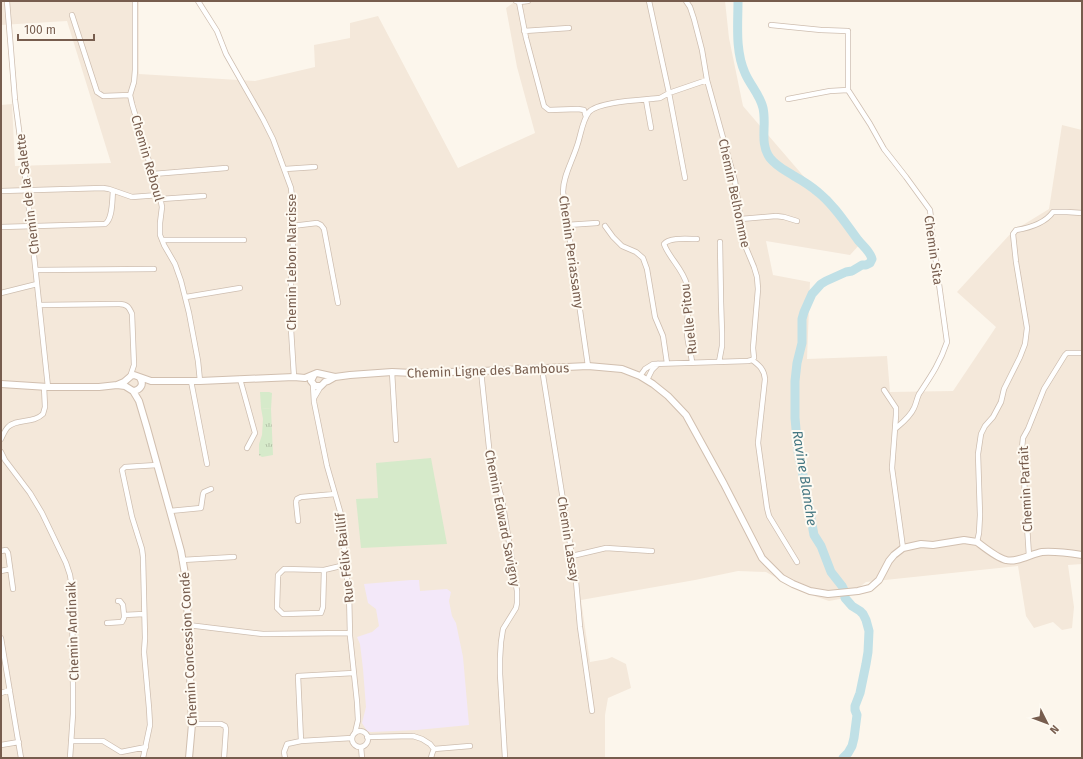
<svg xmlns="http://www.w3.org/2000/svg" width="1083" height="759" font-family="'Fira Sans',sans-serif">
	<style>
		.residential { fill: #f4e8da }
		.education { fill: #f3e8f9 }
		.park { fill: url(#park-tufts) }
		.garden { fill: #d6eaca }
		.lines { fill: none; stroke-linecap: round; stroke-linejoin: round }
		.river { stroke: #c0e0e6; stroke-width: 9 }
		.street-casing { stroke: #cebeb0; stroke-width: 6 }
		.secondary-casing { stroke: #d1bfaf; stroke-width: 8 }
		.street { stroke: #fff; stroke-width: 4.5 }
		.secondary { stroke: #fff; stroke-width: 6 }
		.labels { text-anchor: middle; stroke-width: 4; stroke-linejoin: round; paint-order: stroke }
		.street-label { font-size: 13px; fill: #775d4e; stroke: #fefaf2 }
		.water-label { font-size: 14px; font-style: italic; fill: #457782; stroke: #fefaf2 }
	</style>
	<defs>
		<pattern id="park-tufts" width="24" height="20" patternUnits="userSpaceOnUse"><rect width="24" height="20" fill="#d6eaca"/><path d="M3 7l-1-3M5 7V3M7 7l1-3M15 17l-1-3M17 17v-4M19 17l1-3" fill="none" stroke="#b2c1a6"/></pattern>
	</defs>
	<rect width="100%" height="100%" fill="#fcf6ec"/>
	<!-- residential -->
	<path class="residential" d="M1 1H139V74L255 81 315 67 314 45 350 38V23L378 16 458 168 535 133 517 67 506 8 516 1H725L729 38 743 106 861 243 850 255 766 241 773 275 810 282 807 359 887 356 890 392 953 391 996 327 957 292 1013 231 1049 209 1062 125 1082 130V564L1068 565 1074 607 1072 628 1062 630 1053 622 1034 628 1026 616 1018 566 866 582 845 598 829 601 800 591 766 572 738 571 695 580 581 600 590 662 607 659 612 657 626 664 631 688 608 698 605 715V758H1V105L12 104 15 166 111 163 67 21 1 25Z"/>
	<!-- education -->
	<path class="education" d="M411 580H419L420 591 447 589 451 592 449 601 452 616 456 623 463 657 469 725 417 730 371 732 367 731 362 723 366 707 363 669 360 644 357 637 372 632 379 626 376 609 368 603 364 584Z"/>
	<!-- park -->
	<path class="park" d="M261 408 271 409 273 455 262 457 259 455V444L262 435 263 419Z"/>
	<!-- garden -->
	<path class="garden" d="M260 392H269L272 393 271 409 261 408Z
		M431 458 447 544 361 548 356 499 378 498 376 463Z"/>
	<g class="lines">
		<!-- river -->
		<path class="river" d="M738 1C738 24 735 51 745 73 750 85 760 95 763 108 767 125 759 143 770 158 777 167 785 170 794 176 803 181 812 187 819 193 835 206 846 224 858 240 863 246 870 251 872 259L870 263 866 265H862L852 271 846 272 826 281 821 284 812 294 804 312 802 319V343L797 363 795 381V418L798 451 804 480 814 535 821 546 831 572 842 586 844 590 845 598 852 606 860 611 863 614 866 620 869 631 868 652 866 664 860 693 855 706V710L857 715 854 738 852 746 848 753 843 758"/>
		<defs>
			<path id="street" d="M7 1 15 100 27 190 48 387
				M135 1V70L134 82 130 95 132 104 161 202 162 207 160 223V235L164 245 175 264 181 281 189 313 198 361 200 381
				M198 1 217 31 226 54 263 119 273 139 291 188 292 198 293 254 291 283V329L294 377
				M516 1 519 2 526 38 544 106 549 110 578 109 584 110 586 117
				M649 1 669 93 685 178
				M519 2 528 1
				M72 15 97 92 103 96 130 95
				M771 25 821 30 848 31V90L870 124 884 149 906 177 930 210 931 218V226L947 342C940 363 931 376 919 394 917 398 916 404 914 408 910 417 902 423 895 429
				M524 31 569 28
				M788 99 830 91 848 90
				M646 100 651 128
				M285 169 315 167
				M153 174 226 168
				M1 191 103 188 109 189 132 197 159 195
				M161 199 204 196
				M741 219 776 216 784 217 797 221
				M567 225 597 223
				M292 226 317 223 321 225 324 229 338 303
				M605 226 613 237 622 246 636 252 643 258 647 269 655 317 663 336 667 363
				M1 227 105 224C113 219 112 200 113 191
				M162 240H244
				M36 270 154 269
				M1 293 37 284
				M186 297 240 288
				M39 305 119 304C127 304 129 307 132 314L134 365 130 377
				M752 360C759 365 764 369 765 379L758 443 767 508 769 516 797 562
				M692 362C691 352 687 342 687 332 687 316 690 300 687 285 683 269 669 258 664 244 669 237 688 239 697 239
				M719 362 722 346V333L721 302 720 242
				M588 366 563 192C563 176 572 162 577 146 581 135 582 121 589 112 599 101 645 100 660 98L669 93 707 80
				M542 369 576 581 580 627 592 711
				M481 371 490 457 502 499 517 591V603L516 608 503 629 501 642 500 658V674L505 758
				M392 372 396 440
				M640 376 645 369 653 364 748 361 752 360 754 358 753 348 758 289 757 277 754 267 744 243 735 181 707 80 702 50 694 19 690 7 686 1
				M240 379 255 433 247 448
				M647 380 652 370 658 364
				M191 381 207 464
				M313 385 314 402 327 466 342 518 345 565 349 592 350 636 357 702 358 720 355 733
				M884 390 896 408V415L892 468 903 548
				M314 398 321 386
				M1 439C3 435 5 430 8 427 17 418 33 424 43 414L45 407 44 387
				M1 452 5 460 30 493 42 513 66 563 70 575 72 588 73 689V714L70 758
				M170 511 201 508 203 494 204 492 211 489
				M298 521 296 502 297 499 301 497 335 494
				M977 542 979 533 980 515 978 454 981 434 985 426 993 417 1001 402 1004 389 1020 357 1025 344 1027 328 1016 262 1013 234 1016 230C1029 228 1045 223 1053 212H1067L1082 213
				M1 551 6 550 8 553 13 589
				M572 556 606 548 652 551
				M1029 556 1022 448 1023 438 1028 429 1044 389 1065 355 1067 353H1082
				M182 560 234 557
				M324 570 323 607 321 613 283 614 277 608 278 575 284 569 324 570 345 565
				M1 571 10 569
				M118 601H120L123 605 124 615 144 614
				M107 623 122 622 124 618V615
				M188 625 263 634 350 633
				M1 638 21 758
				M1 693 10 690
				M192 724H221L225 726 226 729 224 758
				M352 739a8 8 0 1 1 16 0a8 8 0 1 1-16 0Z
				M367 737 413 736 422 739 430 744 434 749
				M71 741H103L121 752 146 747
				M301 741 298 676 354 673
				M1 745 19 742
				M361 747 362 758
				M434 749 470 746
				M143 758 150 725 149 708 144 652 145 638 143 557 142 549 132 517 122 470 125 467 157 465
				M285 758 284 752 287 744 301 741 352 738
				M431 758 432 754 434 749"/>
			<path id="secondary" d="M314 375 311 381 315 386H321L325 382
				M325 382 328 381 335 377 350 375 392 372 413 373 481 371 588 366 622 369 640 376 653 384 668 396 686 415 724 484 762 558 782 578 793 584 810 591 828 594 858 591 870 588 879 580 889 561 894 555 903 548 921 544 933 545 964 540 977 542C985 548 997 558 1006 560 1016 563 1031 554 1042 552 1055 551 1069 553 1082 555
				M1 384 48 387H99L117 385 125 386 133 391C141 390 144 384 140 378
				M117 385 124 382 131 376 134 375 151 381H200L294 377 305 378 317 373 335 377
				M133 391 139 401 147 428 181 551 185 574 187 599 192 724 189 758"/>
		</defs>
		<!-- street casing -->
		<use href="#street" class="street-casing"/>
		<!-- secondary casing -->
		<use href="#secondary" class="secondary-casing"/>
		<!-- street -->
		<use href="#street" class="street"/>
		<!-- secondary -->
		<use href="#secondary" class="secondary"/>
	</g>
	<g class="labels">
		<!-- street labels -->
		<g class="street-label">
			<text transform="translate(148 158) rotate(74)" y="5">Chemin Reboul</text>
			<text transform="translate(735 193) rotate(78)" y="5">Chemin Belhomme</text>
			<text transform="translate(27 194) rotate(-97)" y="5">Chemin de la Salette</text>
			<text transform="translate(934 250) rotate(82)" y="5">Chemin Sita</text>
			<text transform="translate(572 252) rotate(82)" y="5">Chemin Periassamy</text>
			<text transform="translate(291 262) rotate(-90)" y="5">Chemin Lebon Narcisse</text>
			<text transform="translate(688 319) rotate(-96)" y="5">Ruelle Pitou</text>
			<text transform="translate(488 370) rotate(-2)" y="5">Chemin Ligne des Bambous</text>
			<text transform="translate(1025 489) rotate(-93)" y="5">Chemin Parfait</text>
			<text transform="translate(503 518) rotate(79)" y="5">Chemin Edward Savigny</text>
			<text transform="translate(569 539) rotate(81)" y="5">Chemin Lassay</text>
			<text transform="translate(344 558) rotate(-96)" y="5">Rue Félix Baillif</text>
			<text transform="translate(72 631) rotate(-92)" y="5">Chemin Andinaik</text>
			<text transform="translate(188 649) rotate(-93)" y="5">Chemin Concession Condé</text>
		</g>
		<!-- water labels -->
		<g class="water-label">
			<text transform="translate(805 478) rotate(81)" y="5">Ravine Blanche</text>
		</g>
	</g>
	<!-- border -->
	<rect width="1083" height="759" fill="none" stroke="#775d4e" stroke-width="4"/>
	<!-- north arrow -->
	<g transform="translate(1047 723) rotate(132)" stroke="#fefaf2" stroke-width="3" paint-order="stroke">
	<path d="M0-3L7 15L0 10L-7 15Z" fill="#775d4e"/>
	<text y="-6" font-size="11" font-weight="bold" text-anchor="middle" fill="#775d4e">N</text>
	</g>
	<!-- scale -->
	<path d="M18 34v6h76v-6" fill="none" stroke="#775d4e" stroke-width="2"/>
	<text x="24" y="34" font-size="12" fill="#775d4e" stroke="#fefaf2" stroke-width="3" paint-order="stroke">100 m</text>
</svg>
